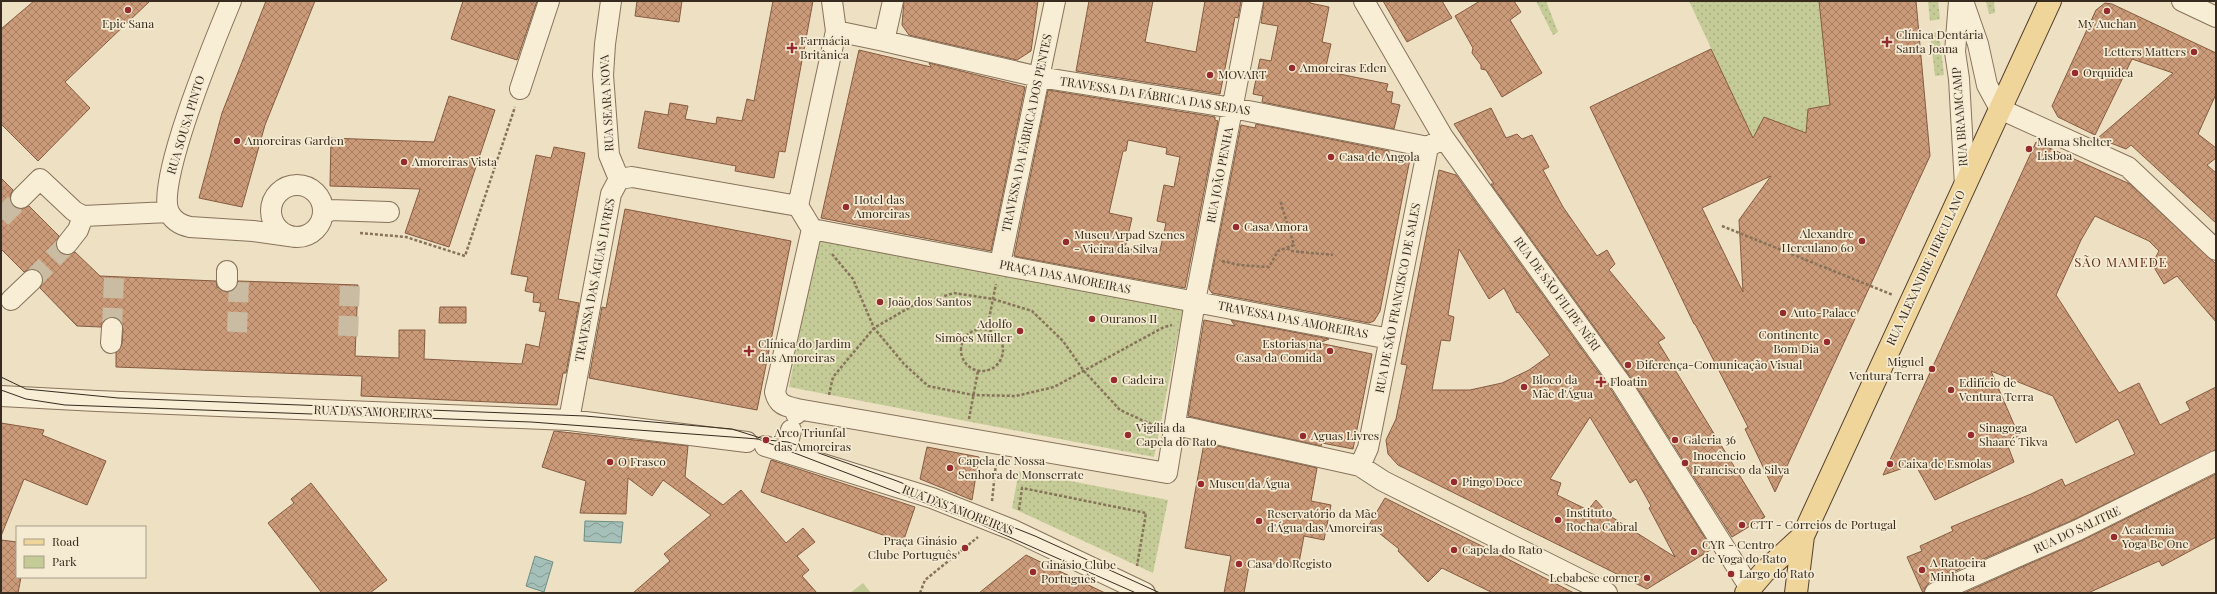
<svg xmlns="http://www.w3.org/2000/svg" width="2217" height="594" font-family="'Playfair Display',serif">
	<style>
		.green { fill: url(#green-dots) }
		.pitch { fill: #c5cb97 }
		.water { fill: url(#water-waves); stroke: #6c8e85 }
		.building { fill: url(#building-cross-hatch); stroke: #865b40; fill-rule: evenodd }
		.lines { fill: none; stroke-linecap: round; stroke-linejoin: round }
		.minor-tunnel { stroke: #c9bca2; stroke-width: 20; stroke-dasharray: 20 10; stroke-linecap: butt }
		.minor-casing { stroke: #87725a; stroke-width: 22 }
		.major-casing { stroke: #55402e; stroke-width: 24 }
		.path { stroke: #87725a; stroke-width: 2.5; stroke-dasharray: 3 2; stroke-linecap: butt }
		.minor { stroke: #f8eed6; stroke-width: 20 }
		.major { stroke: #f0d59b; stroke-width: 22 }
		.tram { stroke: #372a1e; stroke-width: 1 }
		.poi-dot { fill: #952b2c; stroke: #f5ebd2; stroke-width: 1.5 }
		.labels { text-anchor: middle; stroke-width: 3.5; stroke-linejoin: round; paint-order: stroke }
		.poi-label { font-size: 12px; fill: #372a1e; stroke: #f5ebd2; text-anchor: start }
		.street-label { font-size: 12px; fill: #372a1e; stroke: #f5ebd2 }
		.neighbourhood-label { font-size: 13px; letter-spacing: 1px; fill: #632c1e; stroke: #f5ebd2 }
	</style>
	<defs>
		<pattern id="green-dots" width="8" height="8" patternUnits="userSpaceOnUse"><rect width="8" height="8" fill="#c5cb97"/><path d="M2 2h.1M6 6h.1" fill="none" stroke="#aaae82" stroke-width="1.8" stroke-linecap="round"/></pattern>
		<pattern id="water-waves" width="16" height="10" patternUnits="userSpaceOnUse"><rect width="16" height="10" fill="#a5c0b8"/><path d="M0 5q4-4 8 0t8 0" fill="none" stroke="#879c95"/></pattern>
		<pattern id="building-cross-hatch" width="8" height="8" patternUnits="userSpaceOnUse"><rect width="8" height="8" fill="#cb9b79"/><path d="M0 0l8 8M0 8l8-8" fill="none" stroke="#a67f63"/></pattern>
	</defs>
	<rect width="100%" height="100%" fill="#ede0c3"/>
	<!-- green -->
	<path class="green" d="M1536 1H1546L1558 32 1553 35Z
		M1689 1H1819L1830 105 1808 109 1806 133 1753 138Z
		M1928 1H1938L1940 19 1930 21Z
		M1986 1H1994L1995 13 1989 14Z
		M1939 32 1944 75 1935 76 1930 33Z
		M818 238 1183 309 1154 457 789 387Z
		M1019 471 1168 500 1153 573 1012 508Z"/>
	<!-- pitch -->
	<path class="pitch" d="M863 583 871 593H850Z"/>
	<!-- water -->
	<path class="water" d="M585 521 623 522 621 543 584 541Z
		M535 556 553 562 544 592 526 586Z"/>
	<!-- building -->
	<path class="building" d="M34 1H150L65 82 90 108 38 161 1 124V29Z
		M266 1H315L265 125 242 207 199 198 222 113Z
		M463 1H537L517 60 451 39Z
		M637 1H682L679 22 635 16Z
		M773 1H813L785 152 779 151 774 178 735 171 736 166 638 148 645 111 668 115 670 103 688 106 685 119 716 124 717 117 742 121 747 99 754 101Z
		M904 1H1038L1031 51 1017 60 909 35 902 25Z
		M1089 1H1153L1145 42 1196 52 1205 1H1241L1238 18 1235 17 1220 94 1076 71Z
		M1264 1H1310V3L1329 7 1322 42 1331 44 1325 71 1388 84 1386 91 1393 92 1391 103 1400 105 1394 129 1262 102 1263 96 1253 94 1260 59 1271 61 1278 26 1261 23Z
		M1383 1H1442L1452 18 1407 42Z
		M1480 1H1514L1521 12 1510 20 1542 73 1502 97 1486 70 1481 69V65L1472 53 1473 48 1455 16Z
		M1819 1H1916L1930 156 1775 492 1745 429 1748 427 1695 324H1694L1590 107 1711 49 1753 138 1764 117 1806 133 1808 109 1830 105ZM1771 176 1739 220 1743 292 1702 208Z
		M2105 3 2112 4 2216 53V94L2198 134 2216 148V158L2207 165 2216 173V223L2131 145 2126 149 2098 138 2173 73 2132 59 2095 135 2058 117 2052 106 2096 10Z
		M859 50 931 67 929 63 1025 87 991 251 821 218Z
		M1048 90 1215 117V120L1218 121 1185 288 1014 256ZM1128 140 1167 148 1166 154 1180 157 1174 187 1164 185 1157 221 1166 223 1159 255 1125 248 1132 218 1109 213 1123 151H1126Z
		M449 96 495 110 449 247 405 233 420 189 330 186 331 138 434 142Z
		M1491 108 1506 138 1517 134 1522 139 1532 135 1549 167 1543 170 1563 207 1597 256 1607 250 1615 264 1609 270 1665 338 1658 342 1765 517 1732 537 1629 375 1491 184H1494L1454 124Z
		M1256 124 1389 151V155L1410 159 1380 311 1374 321 1369 323 1212 293 1209 289 1241 125 1255 128Z
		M2036 142 2130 184 2216 264V322L2177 276 2164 284 2152 264 2159 251 2149 241 2095 216 2081 240 2056 295 2119 393 2139 383 2160 425 2190 410 2186 402 2216 387V450L2073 520 1930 582 1926 587 1923 593 1907 557 1922 551 1920 546 1953 531 1951 527 2031 494 2062 479 2065 486 2135 454 2118 419 2076 443 2053 396 1991 371 2019 436 2006 441 2014 462 1935 500 1915 464 1883 475Z
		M554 147 585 153 558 299 579 303 566 373H563L557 405 361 396 362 376 116 367V353L122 344 123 329 119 319 107 318 103 321 101 327 77 326 40 288 43 278 40 272 30 269 24 272 1 249V178L13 190 10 195 13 206 18 209 29 206 59 236 56 243 60 253 66 255 75 252 100 276 216 281 217 287 227 292 233 291 238 281 358 285 355 356 399 358V330H425L424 359 522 364 526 344 539 347 546 312 539 311 541 303 533 302 534 293 525 291 528 277 511 274 536 155 551 158Z
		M1439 170 1456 175 1610 388 1712 549 1647 589 1398 465 1388 454 1386 440 1396 419 1407 365 1401 364ZM1459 249 1489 299 1504 288 1517 313 1518 312 1550 355 1529 370 1502 383 1470 390H1432L1441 340 1450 341 1454 317 1448 315ZM1590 417 1630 483 1636 479 1651 506 1649 508 1675 557 1610 516 1596 500 1588 510 1557 495 1561 483 1550 479Z
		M625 209 791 241 757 410 589 378 602 307 606 308Z
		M440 307H466V323H439Z
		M1204 320 1235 326 1231 320 1329 339 1319 343 1372 354 1353 449 1322 443 1321 446 1188 416Z
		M1 423 44 430 42 435 106 461 87 505 24 479 1 536Z
		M554 431 688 446 685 477 723 505 741 490 786 543 803 528 815 542 797 556 809 570 802 576 817 593H633L670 561 664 554 711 515 663 480 652 496 628 478 626 514 580 513 586 481 542 467Z
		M1204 443 1317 468 1311 501 1331 505 1324 540 1304 536 1298 568 1250 560 1244 593H1224L1231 556 1185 548Z
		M927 447 979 457 972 500 920 479Z
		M771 460 915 507 903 542 761 492Z
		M2216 474V537L2162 566 2159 561 2088 593H1964L2083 540Z
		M311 483 387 580 370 593H322L268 523 294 503 291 499Z
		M1385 498 1498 554 1574 593H1493L1442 568 1428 582 1398 551 1399 549 1369 525Z
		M1 540 17 542V577H21L18 593H1Z
		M1026 555 1105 593H979Z"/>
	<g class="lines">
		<!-- minor-tunnel -->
		<path class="minor-tunnel" d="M1 218 21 198
			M32 280 67 244
			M112 328 114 277
			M237 332 239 281
			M348 336 350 285"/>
		<defs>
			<path id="minor" d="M231 1C217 35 155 183 169 212 173 221 181 225 190 227L253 231 296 237
				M611 1 605 44 603 75 609 155 619 179
				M832 1 836 31
				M1364 1 1443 137 1620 382 1750 588
				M1959 1 1955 52 1959 79 1965 186
				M1963 1 1978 44 1987 85 2000 109 2128 167 2216 250
				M2182 1 2216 17
				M884 41 1039 77 1233 108 1428 147
				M520 89 549 1
				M271 211a26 26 0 1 1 52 0a26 26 0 1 1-52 0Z
				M21 198 40 179 74 211 83 216 169 212
				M798 206 812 229 1390 339
				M798 206 836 31 884 41 893 1
				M323 215 330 210 389 212
				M67 244 78 230 83 216
				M1000 264 1055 1
				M227 281V271
				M11 300 32 280
				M111 343 112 328
				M1 396 97 401 569 420 747 442
				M797 409 1167 473 1195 301 1253 1
				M796 414 797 409C785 406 778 405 775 392L812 229
				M569 420 611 194 619 179 632 177 798 206
				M1176 425 1360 466 1383 481 1607 593
				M765 446 932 498 1013 530 1145 593
				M786 452 791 430
				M1360 466 1368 448 1428 147 1440 140
				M1935 593 2078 530 2216 461"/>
			<path id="major" d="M1746 593 1764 572 1803 536
				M1796 593 1803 536 2050 1"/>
		</defs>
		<!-- minor casing -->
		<use href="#minor" class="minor-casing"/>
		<!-- major casing -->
		<use href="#major" class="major-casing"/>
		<!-- path -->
		<path class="path" d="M1722 226 1893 295
			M360 233 406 237 465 256 515 107
			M1287 248 1291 251 1333 255
			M832 254 853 279 874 328 904 364 928 386 973 395 1016 396 1054 387 1164 327 1172 325
			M1222 261 1239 265 1269 267 1278 251 1294 245 1280 200
			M961 350a21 21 0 1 1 42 0a21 21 0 1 1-42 0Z
			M987 329 996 284
			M829 395 833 377 874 328 912 306 954 293 993 299 1032 311 1063 341 1084 371 1120 410 1155 426
			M969 419 978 371
			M992 501 996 463
			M1019 510 1022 488 1146 513 1137 566
			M920 593 925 580 978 537"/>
		<!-- minor -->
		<use href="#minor" class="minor"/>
		<!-- major -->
		<use href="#major" class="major"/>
		<!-- tram -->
		<path class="tram" d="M1 377 26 389 118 398 585 416 732 429 767 440 788 442 897 481 1035 536 1160 593
			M1 390 26 399 65 405 531 422 758 439 980 524 1136 593"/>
	</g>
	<!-- markers -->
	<g class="poi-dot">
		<circle cx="128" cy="10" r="4"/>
		<circle cx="2107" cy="11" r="4"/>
		<path d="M1885 36h4v4h4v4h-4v4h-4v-4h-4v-4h4z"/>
		<path d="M790 42h4v4h4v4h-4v4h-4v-4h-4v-4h4z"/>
		<circle cx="2194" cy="52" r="4"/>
		<circle cx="1292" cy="68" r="4"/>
		<circle cx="2075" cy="73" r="4"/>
		<circle cx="1210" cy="75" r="4"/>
		<circle cx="237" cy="141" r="4"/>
		<circle cx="2029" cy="149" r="4"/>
		<circle cx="1331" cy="157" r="4"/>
		<circle cx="404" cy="162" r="4"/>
		<circle cx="846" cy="207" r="4"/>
		<circle cx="1236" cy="227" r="4"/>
		<circle cx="1862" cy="241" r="4"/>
		<circle cx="1066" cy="242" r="4"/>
		<circle cx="880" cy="302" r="4"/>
		<circle cx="1783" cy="313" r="4"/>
		<circle cx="1092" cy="319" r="4"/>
		<circle cx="1020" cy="331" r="4"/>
		<circle cx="1827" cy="342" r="4"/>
		<path d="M747 345h4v4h4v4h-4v4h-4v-4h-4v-4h4z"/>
		<circle cx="1330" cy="351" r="4"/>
		<circle cx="1628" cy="365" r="4"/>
		<circle cx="1932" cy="369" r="4"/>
		<circle cx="1114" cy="380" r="4"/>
		<path d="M1599 376h4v4h4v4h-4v4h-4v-4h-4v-4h4z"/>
		<circle cx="1524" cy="387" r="4"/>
		<circle cx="1951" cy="390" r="4"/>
		<circle cx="1128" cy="435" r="4"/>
		<circle cx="1971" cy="435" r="4"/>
		<circle cx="1303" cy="436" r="4"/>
		<circle cx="766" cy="440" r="4"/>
		<circle cx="1675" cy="440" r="4"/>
		<circle cx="610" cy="462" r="4"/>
		<circle cx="1685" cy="463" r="4"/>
		<circle cx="1890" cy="464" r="4"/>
		<circle cx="950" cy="468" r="4"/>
		<circle cx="1454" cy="482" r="4"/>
		<circle cx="1201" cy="484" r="4"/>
		<circle cx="1558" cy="520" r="4"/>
		<circle cx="1259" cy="521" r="4"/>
		<circle cx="1742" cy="525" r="4"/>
		<circle cx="2114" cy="537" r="4"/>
		<circle cx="965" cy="548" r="4"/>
		<circle cx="1454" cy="550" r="4"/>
		<circle cx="1694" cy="552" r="4"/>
		<circle cx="1239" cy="564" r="4"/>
		<circle cx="1922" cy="570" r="4"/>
		<circle cx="1033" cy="572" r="4"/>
		<circle cx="1731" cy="574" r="4"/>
		<circle cx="1647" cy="578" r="4"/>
	</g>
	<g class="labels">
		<!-- poi labels -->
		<g class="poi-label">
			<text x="128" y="28" text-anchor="middle">Epic Sana</text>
			<text x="2107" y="28" text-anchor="middle">My Auchan</text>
			<text x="1896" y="39">Clínica Dentária<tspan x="1896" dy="14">Santa Joana</tspan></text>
			<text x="800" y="45">Farmácia<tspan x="800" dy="14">Britânica</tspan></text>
			<text x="2186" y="56" text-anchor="end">Letters Matters</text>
			<text x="1300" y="72">Amoreiras Eden</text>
			<text x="2083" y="77">Orquidea</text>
			<text x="1218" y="79">MOVART</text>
			<text x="245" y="145">Amoreiras Garden</text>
			<text x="2037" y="146">Mama Shelter<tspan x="2037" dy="14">Lisboa</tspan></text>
			<text x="1339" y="161">Casa de Angola</text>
			<text x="412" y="166">Amoreiras Vista</text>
			<text x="854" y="204">Hotel das<tspan x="854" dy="14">Amoreiras</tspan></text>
			<text x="1244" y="231">Casa Amora</text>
			<text x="1854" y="238" text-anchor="end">Alexandre<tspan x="1854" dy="14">Herculano 60</tspan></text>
			<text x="1074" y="239">Museu Arpad Szenes<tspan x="1074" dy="14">- Vieira da Silva</tspan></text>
			<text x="888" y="306">João dos Santos</text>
			<text x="1791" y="317">Auto-Palace</text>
			<text x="1100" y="323">Ouranos II</text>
			<text x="1012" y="328" text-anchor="end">Adolfo<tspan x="1012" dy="14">Simões Müller</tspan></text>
			<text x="1819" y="339" text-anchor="end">Continente<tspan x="1819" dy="14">Bom Dia</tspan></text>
			<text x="758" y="348">Clínica do Jardim<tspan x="758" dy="14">das Amoreiras</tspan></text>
			<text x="1322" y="348" text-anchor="end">Estorias na<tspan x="1322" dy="14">Casa da Comida</tspan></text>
			<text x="1924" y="366" text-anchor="end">Miguel<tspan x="1924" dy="14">Ventura Terra</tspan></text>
			<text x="1636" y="369">Diferença-Comunicação Visual</text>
			<text x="1122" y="384">Cadeira</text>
			<text x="1532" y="384">Bloco da<tspan x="1532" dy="14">Mãe d'Água</tspan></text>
			<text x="1610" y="386">Floatin</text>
			<text x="1959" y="387">Edifício de<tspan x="1959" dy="14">Ventura Terra</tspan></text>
			<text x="1136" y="432">Vigília da<tspan x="1136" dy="14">Capela do Rato</tspan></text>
			<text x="1979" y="432">Sinagoga<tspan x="1979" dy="14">Shaaré Tikva</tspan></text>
			<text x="774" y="437">Arco Triunfal<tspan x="774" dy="14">das Amoreiras</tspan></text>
			<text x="1311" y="440">Aguas Livres</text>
			<text x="1683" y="444">Galeria 36</text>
			<text x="1693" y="460">Inocêncio<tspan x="1693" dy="14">Francisco da Silva</tspan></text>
			<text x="958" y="465">Capela de Nossa<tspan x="958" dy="14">Senhora de Monserrate</tspan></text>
			<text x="618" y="466">O Frasco</text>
			<text x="1898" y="468">Caixa de Esmolas</text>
			<text x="1462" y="486">Pingo Doce</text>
			<text x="1209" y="488">Museu da Água</text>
			<text x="1566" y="517">Instituto<tspan x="1566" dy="14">Rocha Cabral</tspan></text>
			<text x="1267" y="518">Reservatório da Mãe<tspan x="1267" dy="14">d'Água das Amoreiras</tspan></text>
			<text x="1750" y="529">CTT - Correios de Portugal</text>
			<text x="2122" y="534">Academia<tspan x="2122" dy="14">Yoga Be One</tspan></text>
			<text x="957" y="545" text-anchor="end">Praça Ginásio<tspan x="957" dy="14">Clube Português</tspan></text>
			<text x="1702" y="549">CYR - Centro<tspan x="1702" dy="14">de Yoga do Rato</tspan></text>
			<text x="1462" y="554">Capela do Rato</text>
			<text x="1930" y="567">A Ratoeira<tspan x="1930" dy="14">Minhota</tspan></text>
			<text x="1247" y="568">Casa do Registo</text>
			<text x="1041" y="569">Ginásio Clube<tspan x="1041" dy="14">Português</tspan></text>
			<text x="1739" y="578">Largo do Rato</text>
			<text x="1639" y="582" text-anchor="end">Lebabese corner</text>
		</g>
		<!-- street labels -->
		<g class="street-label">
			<text transform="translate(1155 96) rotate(9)" y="4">TRAVESSA DA FÁBRICA DAS SEDAS</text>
			<text transform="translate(607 103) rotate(-93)" y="4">RUA SEARA NOVA</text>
			<text transform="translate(1960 117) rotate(-94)" y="4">RUA BRAAMCAMP</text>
			<text transform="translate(186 125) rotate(-73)" y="4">RUA SOUSA PINTO</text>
			<text transform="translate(1027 133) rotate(-78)" y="4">TRAVESSA DA FÁBRICA DOS PENTES</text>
			<text transform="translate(1220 175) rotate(-79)" y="4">RUA JOÃO PENHA</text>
			<text transform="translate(1926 268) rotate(-65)" y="4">RUA ALEXANDRE HERCULANO</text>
			<text transform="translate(1065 277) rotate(11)" y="4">PRAÇA DAS AMOREIRAS</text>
			<text transform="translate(595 280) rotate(-79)" y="4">TRAVESSA DAS ÁGUAS LIVRES</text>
			<text transform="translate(1557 294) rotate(54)" y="4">RUA DE SÃO FILIPE NÉRI</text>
			<text transform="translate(1398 298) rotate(-79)" y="4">RUA DE SÃO FRANCISCO DE SALES</text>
			<text transform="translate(1293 320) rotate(11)" y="4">TRAVESSA DAS AMOREIRAS</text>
			<text transform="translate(373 412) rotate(2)" y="4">RUA DAS AMOREIRAS</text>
			<text transform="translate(958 510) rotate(21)" y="4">RUA DAS AMOREIRAS</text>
			<text transform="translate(2077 530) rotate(-25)" y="4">RUA DO SALITRE</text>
		</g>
		<!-- neighbourhood labels -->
		<g class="neighbourhood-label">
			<text x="2121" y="267">SÃO MAMEDE</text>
		</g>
	</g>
	<!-- border -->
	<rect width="2217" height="594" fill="none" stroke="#372a1e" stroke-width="4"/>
	<!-- legend -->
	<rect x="16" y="526" width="130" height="52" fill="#f5ebd2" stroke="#a99e8a"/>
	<rect x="24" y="539" width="20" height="6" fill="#f0d59b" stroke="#a99e8a"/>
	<text x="52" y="546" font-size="12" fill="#372a1e">Road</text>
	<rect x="24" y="556" width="20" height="12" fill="#c5cb97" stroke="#a99e8a"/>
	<text x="52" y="566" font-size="12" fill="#372a1e">Park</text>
</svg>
